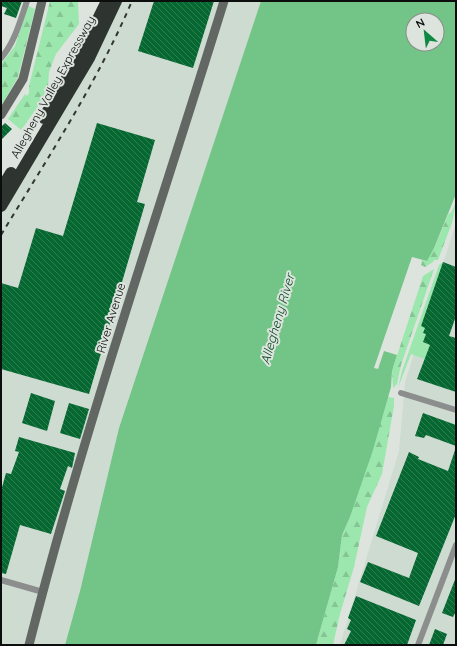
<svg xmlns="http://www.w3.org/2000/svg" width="457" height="646" font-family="Quicksand,sans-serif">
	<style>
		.built { fill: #cddbd0 }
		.grass { fill: #9ce7ad }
		.forest { fill: url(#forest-firs) }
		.water { fill: #72c587; fill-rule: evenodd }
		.building { fill: url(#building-back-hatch) }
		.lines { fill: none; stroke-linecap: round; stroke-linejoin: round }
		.street { stroke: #8b8e8c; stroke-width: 6 }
		.secondary { stroke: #626763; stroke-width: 9 }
		.highway { stroke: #2e342f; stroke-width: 12 }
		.rail { stroke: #323533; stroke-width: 2; stroke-dasharray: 5 5; stroke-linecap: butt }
		.labels { text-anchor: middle; stroke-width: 4; stroke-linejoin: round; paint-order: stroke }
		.street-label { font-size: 12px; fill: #0b0e0c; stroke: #dde4de }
		.water-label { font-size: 13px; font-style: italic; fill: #074821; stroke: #dde4de }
	</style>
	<defs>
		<pattern id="forest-firs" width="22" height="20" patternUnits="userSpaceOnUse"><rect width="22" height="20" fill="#9ce7ad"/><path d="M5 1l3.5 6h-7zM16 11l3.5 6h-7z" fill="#85c594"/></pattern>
		<pattern id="building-back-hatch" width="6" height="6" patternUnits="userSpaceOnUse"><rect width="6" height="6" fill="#056831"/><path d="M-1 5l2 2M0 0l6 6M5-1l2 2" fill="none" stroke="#317c52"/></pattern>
	</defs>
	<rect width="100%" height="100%" fill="#dde4de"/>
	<!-- built -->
	<path class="built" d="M116 1H261L119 428 80 591 65 645H1V206Z
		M456 223V645H340L399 451 405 382Z"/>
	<!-- grass -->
	<path class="grass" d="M443 262 421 326 425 328 423 332 426 334 423 342 430 345 425 359 411 354 398 388 402 371 439 265Z"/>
	<!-- forest -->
	<path class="forest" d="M50 1H78L79 24 56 54 49 72 48 86 39 105 21 130 8 119 25 94 27 96 29 93V86Z
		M28 6 35 9 18 77 1 106V64L15 46Z
		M456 202 452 223 438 260H434L433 262 425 267 421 265 422 260 426 261 434 248 449 213H451Z
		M434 269 401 365 397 384 393 388 392 371 423 276Z
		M388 397 394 398V406L382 474 367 507 354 567 340 614 333 645H316L338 567 342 535 350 517Z"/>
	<!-- water -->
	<path class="water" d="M261 1H456V194L434 248 427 261 412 257 374 368 378 369 384 351 397 355 392 371 391 387 373 450 350 517 342 535 338 567 316 645H65L80 591 119 428ZM413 20H437V44H413Z"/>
	<!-- building -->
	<path class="building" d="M1 1H22L16 18 4 14 7 8 1 6Z
		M154 1H214L193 68 138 51Z
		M5 123 12 129 1 140V127Z
		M97 123 155 140 137 202 145 204 89 394 1 369V283L18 288 36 228 63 236Z
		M443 262 456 267V316L449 336 456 338V392L417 379 430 345 423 342 426 334 423 333 425 328 421 326Z
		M31 393 55 401 47 431 22 423Z
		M69 403 89 409 80 439 60 433Z
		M423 413 456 425V446L426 435 424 438 415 436Z
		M19 437 75 453 72 468 68 466 60 489 65 491 51 534 20 525 6 574 1 573V491L6 473 11 474 19 452 15 451Z
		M455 450 456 514 419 606 360 582 368 562 409 578 418 553 376 536 409 452 419 457 418 459 448 471Z
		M456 577V611L453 617 442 613Z
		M356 596 416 620 407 645H344L351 631 347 629 351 620 348 618Z
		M435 629 447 634 443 645H429Z"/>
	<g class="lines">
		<!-- street -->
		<path class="street" d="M1 58C15 42 20 21 27 1
			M401 393 456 410
			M1 580 43 592
			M418 645 456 545"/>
		<!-- secondary -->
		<path class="secondary" d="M1 115 23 79 42 1
			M29 645C84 428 158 215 224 1"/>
		<!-- highway -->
		<path class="highway" d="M44 118 80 56 107 1
			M1 190 11 173
			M1 206 89 58 116 1"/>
		<!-- rail -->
		<path class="rail" d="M1 235C47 159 97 83 132 1"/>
	</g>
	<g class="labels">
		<!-- street labels -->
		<g class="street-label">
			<text transform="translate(53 87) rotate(-61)" y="4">Allegheny Valley Expressway</text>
			<text transform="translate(111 318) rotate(-73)" y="4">River Avenue</text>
		</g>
		<!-- water labels -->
		<g class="water-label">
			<text transform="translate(277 319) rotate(-74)" y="5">Allegheny River</text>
		</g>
	</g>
	<!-- border -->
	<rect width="457" height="646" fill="none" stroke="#0b0e0c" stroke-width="4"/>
	<!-- north arrow -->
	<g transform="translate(425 32) rotate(332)"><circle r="19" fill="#dde4de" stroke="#898e8a"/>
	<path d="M0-3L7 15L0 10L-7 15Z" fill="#0f8843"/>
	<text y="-6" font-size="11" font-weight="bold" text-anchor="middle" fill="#0b0e0c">N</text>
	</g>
</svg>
